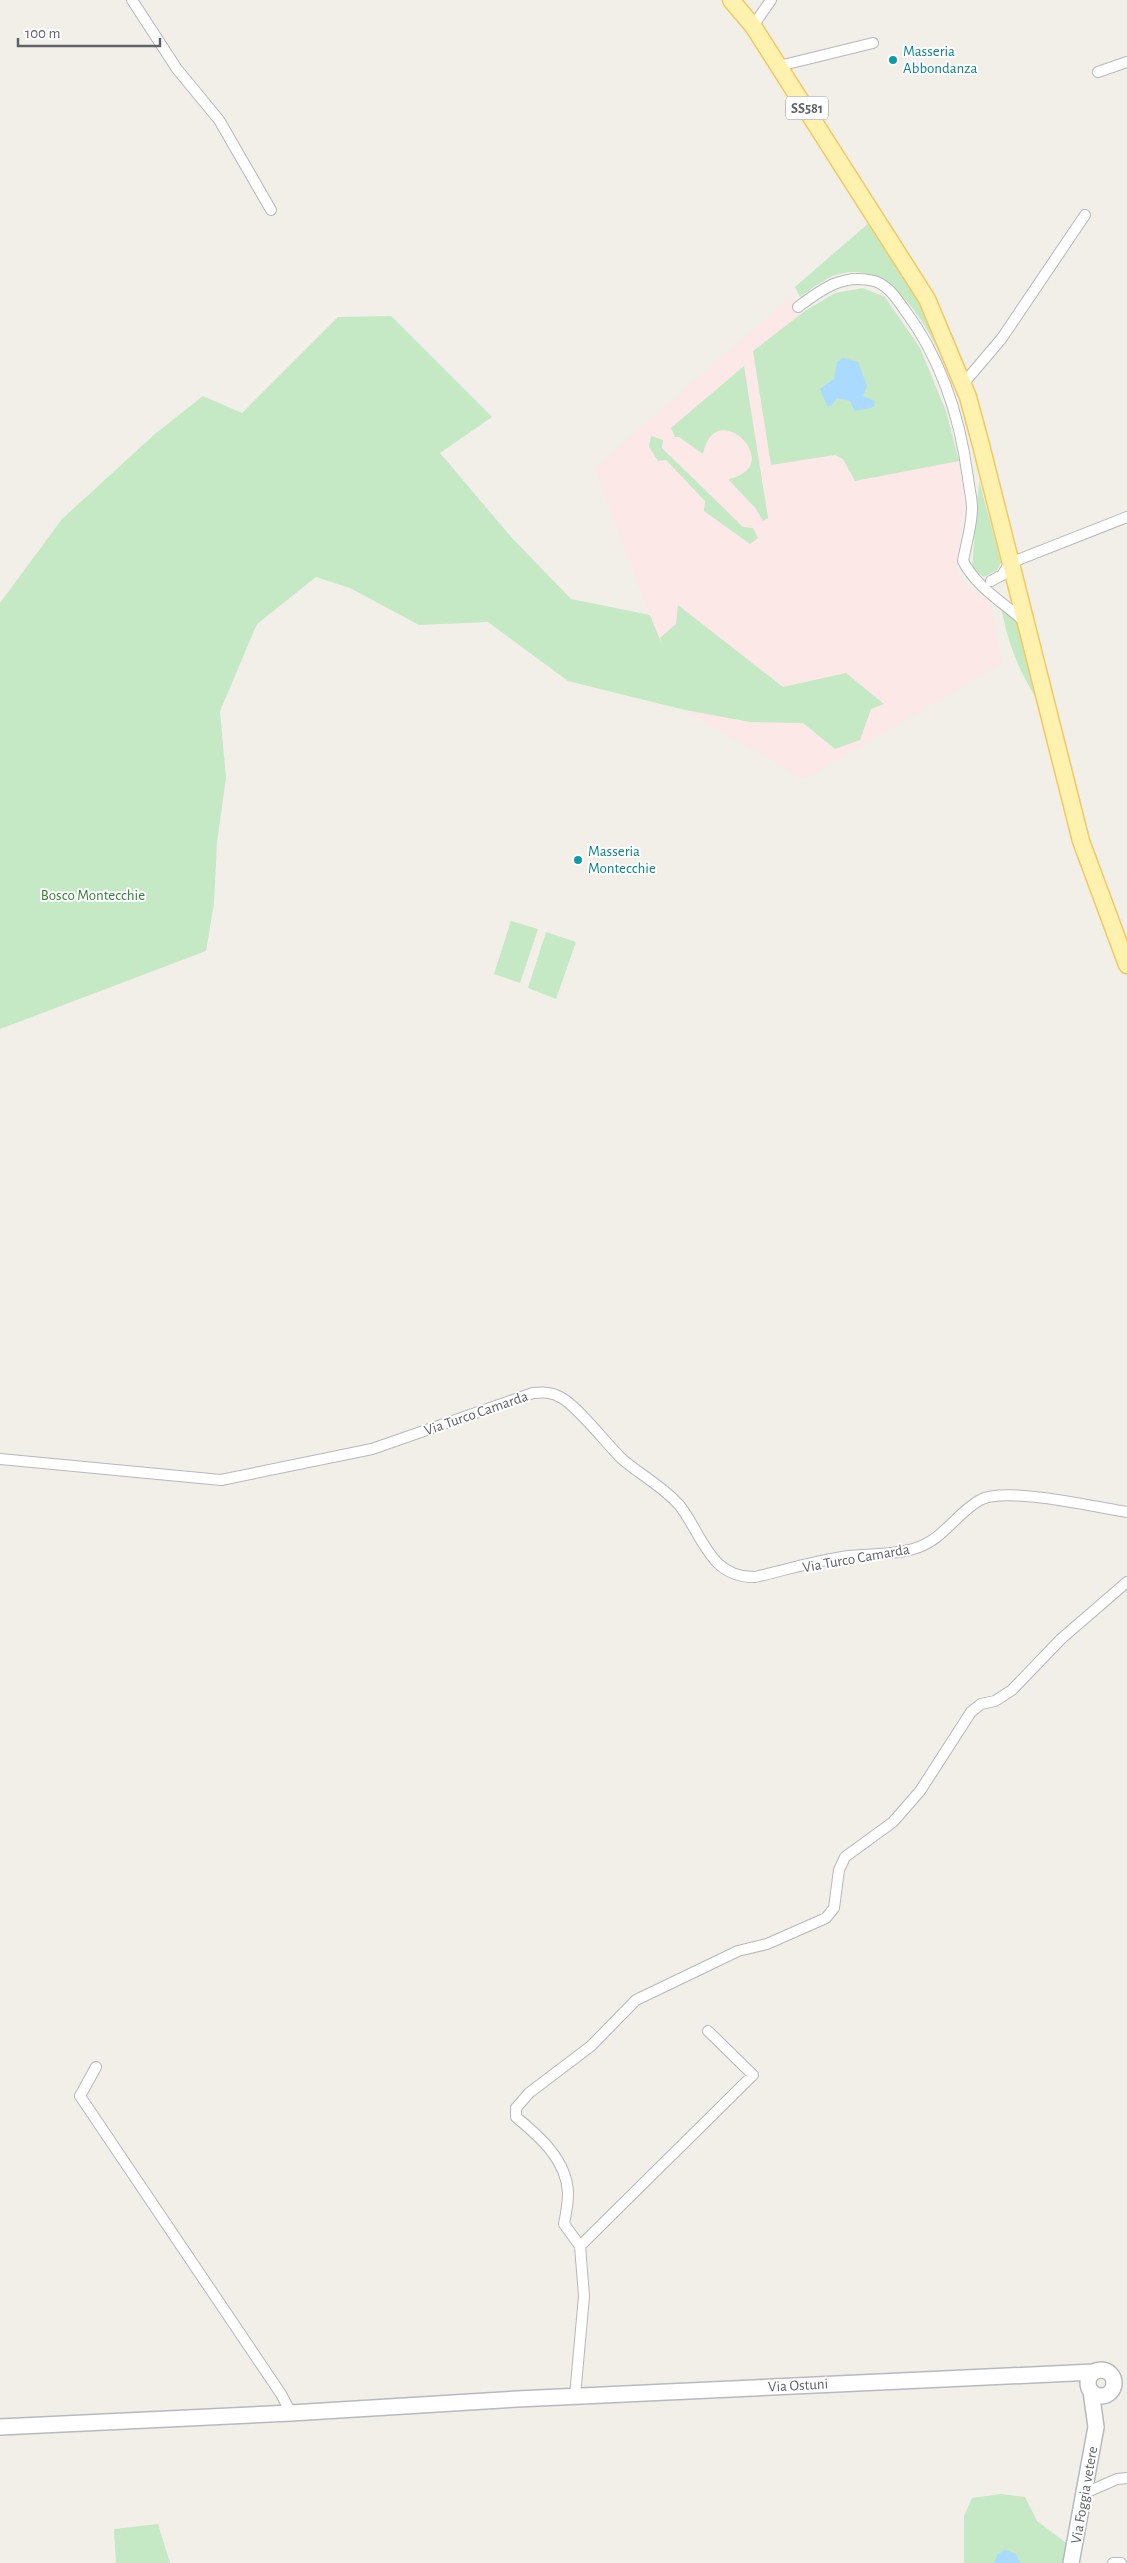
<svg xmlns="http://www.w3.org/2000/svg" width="1127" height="2563" font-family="'Alegreya Sans',sans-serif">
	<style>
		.medical { fill: #fce8e6 }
		.green { fill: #c5e8c5 }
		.water { fill: #aadaff }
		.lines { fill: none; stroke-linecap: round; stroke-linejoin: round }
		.minor-casing { stroke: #b5b8bc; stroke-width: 12 }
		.secondary-casing { stroke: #b6babf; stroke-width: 18 }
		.primary-casing { stroke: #f2c960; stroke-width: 19 }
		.minor { stroke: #fff; stroke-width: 10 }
		.secondary { stroke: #fff; stroke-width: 15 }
		.primary { stroke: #fff2af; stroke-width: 16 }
		.culture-dot { fill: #0f9aa8; stroke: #fff; stroke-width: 2 }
		.labels { text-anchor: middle; stroke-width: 4; stroke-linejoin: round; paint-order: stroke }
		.shield { fill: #fff; stroke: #8f9295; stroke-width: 1 }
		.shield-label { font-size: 14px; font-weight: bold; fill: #5f6368 }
		.culture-label { font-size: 15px; fill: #0d838f; stroke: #fff; text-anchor: start }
		.park-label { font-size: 15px; fill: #348238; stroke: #fff }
		.street-label { font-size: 15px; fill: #5f6368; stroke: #fff }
	</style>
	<rect width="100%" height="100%" fill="#f1efe8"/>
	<!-- medical -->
	<path class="medical" d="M863 288 885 297 920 348 946 411 959 461 964 495 956 571 966 587 990 599 1002 663 804 779 685 710 595 468 791 297 806 311 835 293Z"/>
	<!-- green -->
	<path class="green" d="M870 222 926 311 948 369C928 328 891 254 833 276 821 281 810 290 800 297L795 287Z
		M863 288 885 297 920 348 946 411 959 461 855 481 843 459 835 455 771 465 753 351 805 311 835 293Z
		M391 316 492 417 440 453 512 538 571 599 650 615 662 645 660 638 676 624 678 605 783 687 846 673 884 704 871 709 860 740 835 749 803 723 750 722 685 710 568 681 488 622 419 625 350 588 316 577 257 624 220 711 226 778 217 842 214 903 206 951 0 1029V603L62 519 155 434 203 396 242 413 338 317Z
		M744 366 768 518 763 521 756 509 728 479C789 467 715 393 703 454L679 437H675L671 428Z
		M651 436 663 440 662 448 743 527 753 528 758 538 750 544 704 511 705 501 666 460 658 461 649 447Z
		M979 481 1001 562 997 570 984 577 972 569Z
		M1000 602 1017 619 1036 698C1015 663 1008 642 1000 602Z
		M511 921 538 929 520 983 494 974Z
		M546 932 576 942 556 999 528 988Z
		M1001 2494 1025 2497 1037 2521 1069 2545 1065 2563H964V2516L972 2498Z
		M158 2524 170 2563H116L114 2529Z"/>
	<!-- water -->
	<path class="water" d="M843 358 858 362 867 386 863 396 875 401 874 407 855 411 850 401 837 398 831 406H827L820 389 834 379 837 362Z
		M1005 2550 1016 2554 1020 2563H994L998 2554Z"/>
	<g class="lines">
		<defs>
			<path id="minor" d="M132 0 177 69 219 120 271 210
				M753 26 771 0
				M779 66 873 43
				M1098 72 1127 62
				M798 307C822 289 843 273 874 281 888 285 896 298 904 309 941 358 960 417 968 478 969 488 972 498 972 508 972 525 966 544 963 561 977 588 1003 602 1025 622
				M963 384 1002 338 1085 215
				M991 581 1002 575 1010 563 1127 517
				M0 1459 221 1480 372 1449 533 1393C544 1392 552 1392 562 1398 579 1408 605 1442 621 1458 640 1475 663 1486 680 1506 703 1536 710 1578 755 1577 786 1570 817 1560 849 1556 869 1554 893 1555 913 1549 943 1541 955 1514 980 1500 1006 1486 1095 1507 1127 1512
				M96 2067 80 2096 281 2394 291 2413
				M580 2246 753 2075 708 2031
				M575 2396 584 2296 580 2246 564 2224C566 2214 568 2203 568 2193 567 2160 539 2136 516 2117V2108L529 2093 591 2046 636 2000 738 1951 767 1944 826 1918 834 1908 839 1870 845 1857 893 1822 920 1791 971 1712 981 1704 995 1701 1012 1690 1061 1639 1127 1582
				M1085 2493 1117 2479 1127 2478
				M1113 2563H1121"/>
			<path id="secondary" d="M1088 2383a13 13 0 1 1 26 0a13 13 0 1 1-26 0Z
				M0 2427 291 2413 517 2399 1094 2372
				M1071 2563 1096 2427 1091 2391"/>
			<path id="primary" d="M731 0 753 26 927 299 968 397 981 445 1081 841 1127 965"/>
		</defs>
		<!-- minor casing -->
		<use href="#minor" class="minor-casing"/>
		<!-- secondary casing -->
		<use href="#secondary" class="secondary-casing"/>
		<!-- primary casing -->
		<use href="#primary" class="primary-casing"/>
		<!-- minor -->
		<use href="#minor" class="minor"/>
		<!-- secondary -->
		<use href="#secondary" class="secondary"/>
		<!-- primary -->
		<use href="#primary" class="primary"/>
	</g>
	<!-- markers -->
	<g class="culture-dot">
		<circle cx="893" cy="60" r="5"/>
		<circle cx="578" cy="860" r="5"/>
	</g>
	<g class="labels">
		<!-- shield labels -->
		<rect class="shield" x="786" y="96.5" width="42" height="23" rx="4"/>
		<g class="shield-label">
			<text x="807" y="113">SS581</text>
		</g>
		<!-- culture labels -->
		<g class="culture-label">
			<text x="903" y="56">Masseria<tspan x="903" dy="17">Abbondanza</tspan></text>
			<text x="588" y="856">Masseria<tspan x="588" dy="17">Montecchie</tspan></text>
		</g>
		<!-- park labels -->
		<g class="park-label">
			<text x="93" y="900">Bosco Montecchie</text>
		</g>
		<!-- street labels -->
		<g class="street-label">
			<text transform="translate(476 1413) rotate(-19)" y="5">Via Turco Camarda</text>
			<text transform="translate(856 1558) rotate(-10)" y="5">Via Turco Camarda</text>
			<text transform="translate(798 2385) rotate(-3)" y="5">Via Ostuni</text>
			<text transform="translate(1084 2495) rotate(-80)" y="5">Via Foggia vetere</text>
		</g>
	</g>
	<!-- scale -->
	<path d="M18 38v8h142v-8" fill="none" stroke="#5f6368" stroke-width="2.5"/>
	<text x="25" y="38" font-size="15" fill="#5f6368" stroke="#ffffff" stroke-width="4" paint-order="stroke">100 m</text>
</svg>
